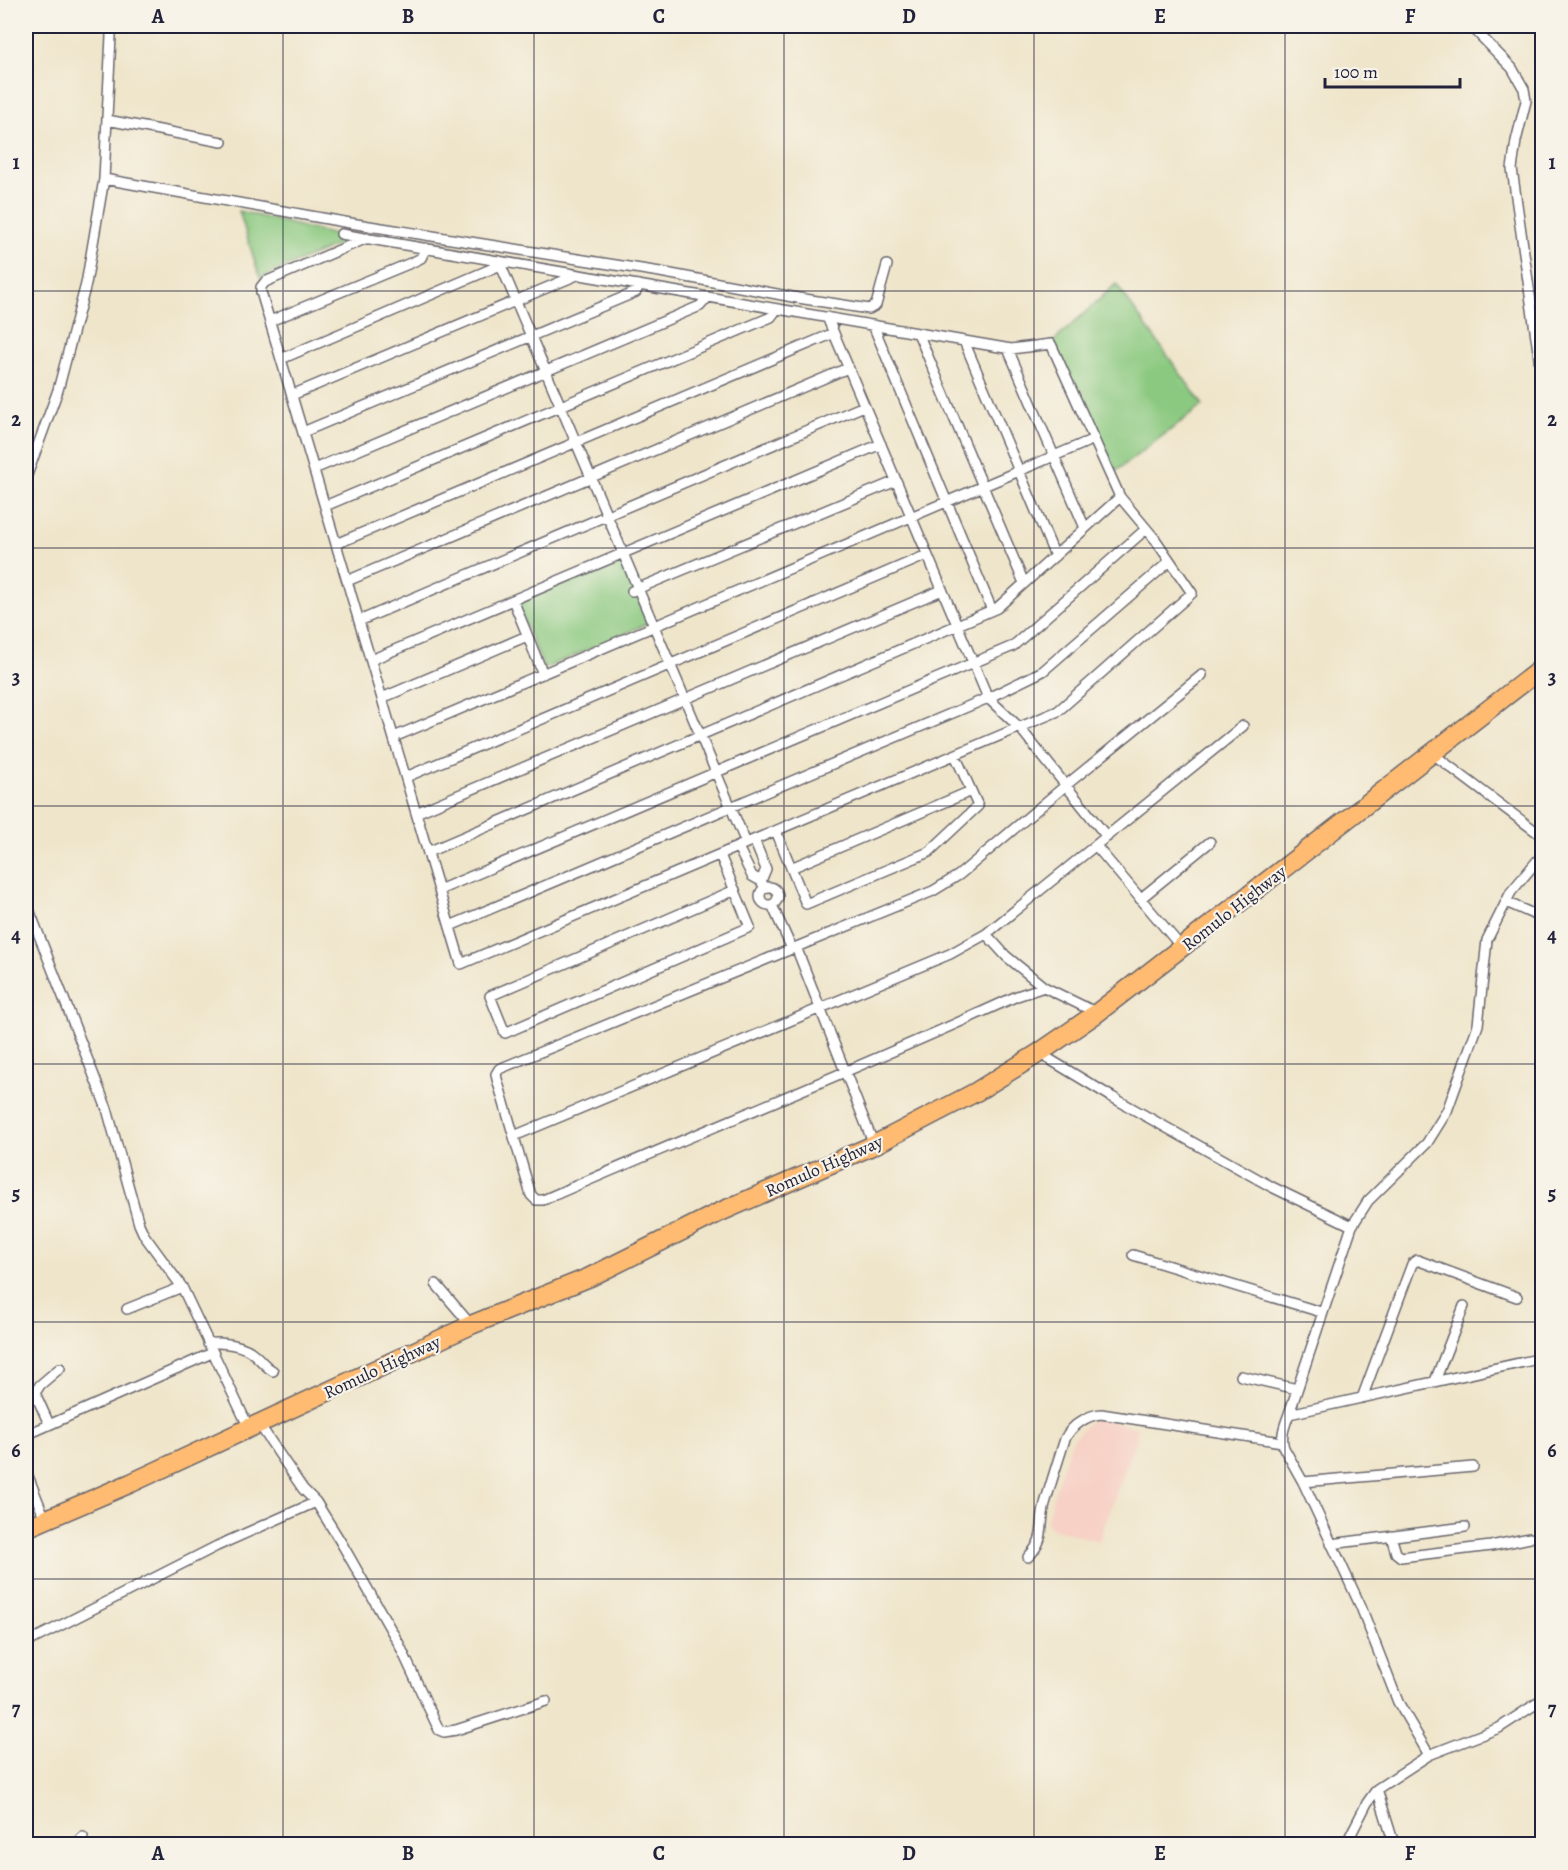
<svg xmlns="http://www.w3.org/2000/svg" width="1568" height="1870" font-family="Alegreya,serif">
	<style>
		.built { fill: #f7d1c6 }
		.green { fill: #8bc980; stroke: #56765e; stroke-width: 1.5 }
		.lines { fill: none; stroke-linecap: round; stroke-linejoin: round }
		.street-casing { stroke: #6a666d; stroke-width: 12 }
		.highway-casing { stroke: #6a666d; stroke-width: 21 }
		.street { stroke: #fff; stroke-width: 9 }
		.highway { stroke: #febb71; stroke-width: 18 }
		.grid { fill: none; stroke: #22223b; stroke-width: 1.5; stroke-opacity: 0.55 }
		.labels { text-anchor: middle; stroke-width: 4.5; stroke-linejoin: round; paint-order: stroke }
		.street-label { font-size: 18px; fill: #22223b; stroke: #f7f3e8 }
		.neatline { fill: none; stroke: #22223b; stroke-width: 2 }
		.grid-label { font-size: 20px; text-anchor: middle; font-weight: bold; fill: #22223b }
	</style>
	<rect width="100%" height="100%" fill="#f7f3e8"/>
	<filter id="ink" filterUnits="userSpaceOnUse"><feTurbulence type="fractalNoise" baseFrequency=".0167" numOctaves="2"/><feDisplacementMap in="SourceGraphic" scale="12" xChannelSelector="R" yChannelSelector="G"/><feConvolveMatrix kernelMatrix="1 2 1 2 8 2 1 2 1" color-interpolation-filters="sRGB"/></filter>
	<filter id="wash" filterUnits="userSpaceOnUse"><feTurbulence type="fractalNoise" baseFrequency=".008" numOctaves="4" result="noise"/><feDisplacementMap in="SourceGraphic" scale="24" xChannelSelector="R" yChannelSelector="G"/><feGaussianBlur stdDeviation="1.35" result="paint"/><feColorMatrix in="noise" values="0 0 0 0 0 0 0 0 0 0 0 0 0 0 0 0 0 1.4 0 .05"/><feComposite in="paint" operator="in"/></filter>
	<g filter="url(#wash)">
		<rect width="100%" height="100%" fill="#efe5ca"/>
		<!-- built -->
		<path class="built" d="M1094 1417 1137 1428V1436L1099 1541 1051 1528 1046 1522 1060 1474 1073 1439Z"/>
		<!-- green -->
		<path class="green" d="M239 211 351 239 260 278Z
			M1116 284 1203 405 1116 471 1051 344Z
			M621 558 649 623 544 669 516 602Z"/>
	</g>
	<g filter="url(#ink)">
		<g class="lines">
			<defs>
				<path id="street" d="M1471 26 1512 68 1524 89 1526 101 1516 141 1512 169 1542 379
					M107 120 222 142
					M104 179 350 223 660 272 798 298 869 309 876 305 887 265
					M341 234 1011 349 1051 344 1120 497 1155 539 1192 593 1058 711 461 964 261 292V287L265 282 367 238
					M499 261 746 843
					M827 317 988 698 1020 728 1107 837
					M270 321 413 262 421 258 426 248
					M873 325 992 610
					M918 333 1024 583
					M964 341 1055 556
					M1008 349 1085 528
					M281 359 505 263
					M292 395 577 275
					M303 432 636 292 639 285
					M314 469 700 306 708 297
					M26 478 58 390 86 284 104 179 111 36 110 26
					M325 506 771 317 777 309
					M336 544 834 333
					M347 581 848 368
					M632 591 896 481
					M513 600 543 674
					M359 621 864 406
					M371 660 881 444
					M382 698 527 636
					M394 737 1094 439
					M1433 754 1542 836
					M406 777 927 555
					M416 813 942 590
					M776 831 806 904 929 852 978 806 955 755
					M754 840 766 869 761 881
					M1096 846 1183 949
					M738 847 752 876 761 881 765 888
					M428 852 997 608 1120 497
					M720 855 750 927 505 1033 490 996 735 890
					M1542 855 1511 892 1487 940 1478 1025 1447 1111 1427 1143 1368 1201 1352 1226 1289 1414 1542 1358
					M791 868 971 791
					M760 896a9 9 0 1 1 18 0a9 9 0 1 1-18 0Z
					M439 890 1013 646 1146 529
					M1140 899 1210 842
					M26 902 107 1109 139 1224 144 1235 182 1287 249 1428
					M1506 902 1542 918
					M772 905 792 949
					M450 926 988 698 1043 671 1170 561
					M986 934 1006 956 1044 987 1017 996C861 1068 701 1131 543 1200H536L531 1195 497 1079 496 1074 499 1069 933 891 959 875 1065 786 1202 675
					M796 947 874 1145
					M1044 987 1097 1013
					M1039 1053 1112 1097 1272 1187 1352 1226
					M514 1136 950 954 986 934 1243 726
					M1133 1255 1321 1312
					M436 1284 471 1325
					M127 1309 182 1287
					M208 1344C221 1341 245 1345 255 1355 263 1362 264 1366 273 1371
					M1241 1376 1297 1389
					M1435 1381 1464 1306
					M1362 1398 1412 1264 1417 1260 1517 1297
					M1289 1414C1285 1425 1280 1436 1284 1448L1303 1482 1361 1607 1398 1702 1429 1755
					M49 1424 35 1393 40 1385 60 1368
					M259 1424 303 1489 316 1502 342 1544 399 1644 439 1730 444 1732 456 1730 546 1701
					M26 1435 212 1353
					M26 1471 45 1519
					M1303 1482 1473 1467
					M1391 1536 1396 1553 1401 1557 1491 1546 1530 1538
					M1331 1544 1465 1527
					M1028 1557C1047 1538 1039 1526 1045 1504 1051 1482 1058 1461 1065 1439 1071 1426 1087 1415 1101 1414L1282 1442
					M26 1643 217 1546 316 1502
					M1377 1789 1394 1844
					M76 1844 83 1837
					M1346 1844 1367 1803 1377 1789 1429 1755 1499 1728 1542 1700"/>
				<path id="highway" d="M26 1528 131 1483 471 1325 590 1277 720 1212 874 1145 976 1092 1039 1053 1097 1013 1542 668"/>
			</defs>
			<!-- street casing -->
			<use href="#street" class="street-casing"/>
			<!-- highway casing -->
			<use href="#highway" class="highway-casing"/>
			<!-- street -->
			<use href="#street" class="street"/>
			<!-- highway -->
			<use href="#highway" class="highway"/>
		</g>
	</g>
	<!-- grid -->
	<path class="grid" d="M283 26V1844M534 26V1844M784 26V1844M1034 26V1844M1285 26V1844M26 291H1542M26 548H1542M26 806H1542M26 1064H1542M26 1322H1542M26 1579H1542"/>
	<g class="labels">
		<!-- street labels -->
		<g class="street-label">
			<text transform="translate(1234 908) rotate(-38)" y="6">Romulo Highway</text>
			<text transform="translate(824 1166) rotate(-24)" y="6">Romulo Highway</text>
			<text transform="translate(382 1367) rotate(-25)" y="6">Romulo Highway</text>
		</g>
	</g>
	<!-- margin -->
	<rect width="1568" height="1870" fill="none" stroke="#f7f3e8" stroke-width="66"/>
	<!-- scale -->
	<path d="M1325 78v9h135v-9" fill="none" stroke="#22223b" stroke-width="3"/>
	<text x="1334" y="78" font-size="18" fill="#22223b" stroke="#f7f3e8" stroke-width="4.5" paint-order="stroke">100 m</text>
	<rect x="33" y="33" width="1502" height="1804" class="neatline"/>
	<g class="grid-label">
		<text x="158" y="23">A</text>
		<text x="408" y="23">B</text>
		<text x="659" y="23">C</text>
		<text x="909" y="23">D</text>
		<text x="1160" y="23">E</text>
		<text x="1410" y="23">F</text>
		<text x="16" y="169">1</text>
		<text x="1552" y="169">1</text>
		<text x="16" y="426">2</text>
		<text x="1552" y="426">2</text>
		<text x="16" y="684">3</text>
		<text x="1552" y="684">3</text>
		<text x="16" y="942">4</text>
		<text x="1552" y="942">4</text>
		<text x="16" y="1200">5</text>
		<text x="1552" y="1200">5</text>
		<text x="16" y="1457">6</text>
		<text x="1552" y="1457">6</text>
		<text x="16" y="1715">7</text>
		<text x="1552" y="1715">7</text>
		<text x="158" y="1860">A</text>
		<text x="408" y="1860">B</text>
		<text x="659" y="1860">C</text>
		<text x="909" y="1860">D</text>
		<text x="1160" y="1860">E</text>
		<text x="1410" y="1860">F</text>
	</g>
</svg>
